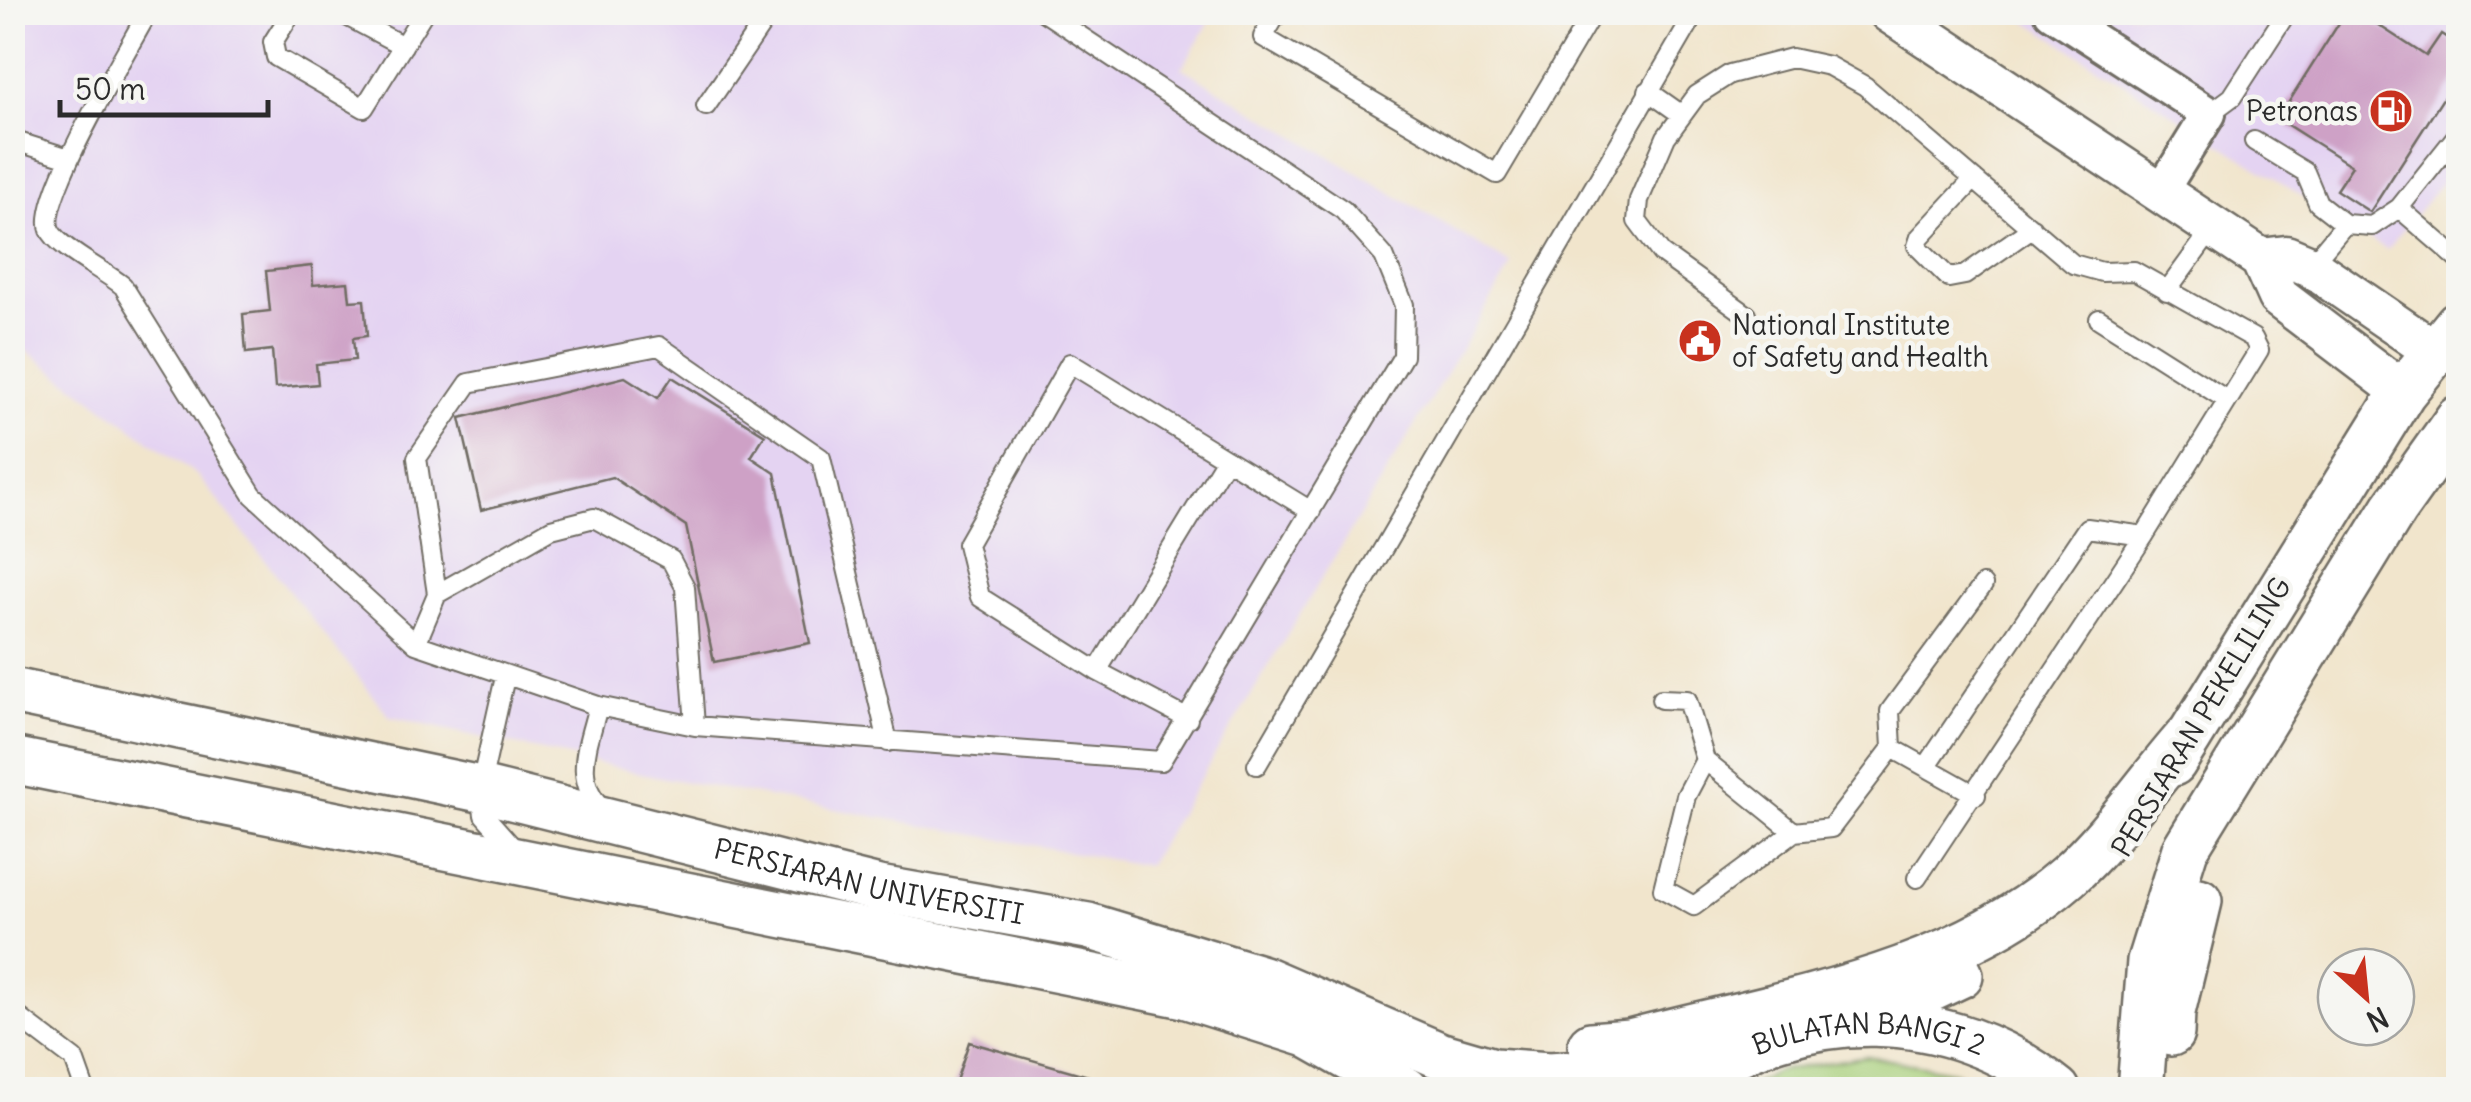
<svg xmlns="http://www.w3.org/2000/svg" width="2471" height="1102" font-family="Delius,sans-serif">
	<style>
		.built { fill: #e4d3f2 }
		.grass { fill: #a8cf7a; stroke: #6a7d52; stroke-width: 2.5 }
		.building { fill: #cea1c6 }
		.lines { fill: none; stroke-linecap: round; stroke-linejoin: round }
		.service-casing { stroke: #706c63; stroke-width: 22 }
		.minor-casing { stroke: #706c63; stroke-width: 38 }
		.tertiary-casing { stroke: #706c63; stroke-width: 45 }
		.secondary-casing { stroke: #706c63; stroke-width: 50 }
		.service { stroke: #fff; stroke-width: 18 }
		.minor { stroke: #fff; stroke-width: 32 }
		.tertiary { stroke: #fff; stroke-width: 40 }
		.secondary { stroke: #fff; stroke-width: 45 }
		.labels { text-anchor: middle; stroke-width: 9; stroke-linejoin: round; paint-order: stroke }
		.poi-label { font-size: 28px; fill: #2b2b2b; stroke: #f6f6f2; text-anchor: end }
		.street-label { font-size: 28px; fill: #2b2b2b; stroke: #f6f6f2 }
	</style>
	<rect width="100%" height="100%" fill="#f6f6f2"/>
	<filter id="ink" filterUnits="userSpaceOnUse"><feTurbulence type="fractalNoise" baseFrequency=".01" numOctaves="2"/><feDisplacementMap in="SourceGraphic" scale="20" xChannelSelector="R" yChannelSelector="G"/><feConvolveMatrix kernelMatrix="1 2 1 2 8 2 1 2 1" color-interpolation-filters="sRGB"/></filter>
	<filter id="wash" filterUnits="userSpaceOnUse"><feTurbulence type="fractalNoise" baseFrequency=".0048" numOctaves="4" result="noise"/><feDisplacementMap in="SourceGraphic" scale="40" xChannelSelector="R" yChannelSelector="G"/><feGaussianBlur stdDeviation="2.25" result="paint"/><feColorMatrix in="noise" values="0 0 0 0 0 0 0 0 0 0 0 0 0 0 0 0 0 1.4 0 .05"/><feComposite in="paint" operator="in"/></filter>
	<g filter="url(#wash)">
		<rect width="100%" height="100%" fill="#f1e5cc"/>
		<!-- built -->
		<path class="built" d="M13 13H1215L1182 68 1512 265 1147 866 654 776 390 717 198 476 13 341Z
			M2014 13H2458V162L2387 250Z"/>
		<!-- grass -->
		<path class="grass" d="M1867 1056 1956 1072 1986 1089H1743L1778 1071Z"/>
		<g id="blocks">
			<!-- building -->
			<path class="building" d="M2346 12H2358L2426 56 2441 34 2458 45V75L2370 212 2336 190 2352 166 2278 119Z
				M312 266 313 285 348 282 350 301 364 300 367 336 353 338 355 360 316 364 318 384 275 388 272 350 246 353 243 314 270 311 266 271Z
				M625 377 658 398 672 377 765 435 751 457 775 473 810 643 714 662 686 526 612 477 481 510 460 418Z
				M969 1042 1113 1083 1112 1090H953Z"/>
		</g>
	</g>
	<g filter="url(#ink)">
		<use href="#blocks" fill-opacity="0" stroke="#706c63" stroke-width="2.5"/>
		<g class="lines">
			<defs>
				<path id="service" d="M148 12C129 48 37 199 50 230 57 247 105 271 123 286L253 495 416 644 598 706 695 726 1161 761 1403 356 1404 305 1384 256 1343 210 1044 12
					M292 12 273 42 276 57 364 108 424 12
					M339 12 403 46
					M1152 12H1153
					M1278 12 1263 37 1497 174 1593 12
					M2457 12 2458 14
					M1648 91 1682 115
					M706 106 770 12
					M2209 114 2232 97 2287 12
					M2458 134 2399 208 2458 259
					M12 140 69 158
					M2254 141 2305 172 2318 203 2345 224 2372 226 2399 208
					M1974 179 1920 237 1917 246 1949 278 1965 275 2032 228
					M2310 266 2345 224
					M2167 291 2213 228
					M1747 315 1661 253 1637 221 1639 200 1666 137 1697 95 1730 74 1792 58 1829 66 1865 86 2073 264 2102 272 2134 271 2253 338 2259 350 2144 536 1917 878
					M2099 319 2227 400
					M1226 459 1097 671 980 597 967 544 1070 363 1311 511
					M437 594 417 458 469 383 659 346 821 458 888 742
					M416 644 437 594 551 529 594 518 671 560 685 587 695 726
					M1097 671 1188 719
					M505 677 480 789 484 815 516 851
					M1661 699 1687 700 1705 760 1686 796 1663 889 1694 906 1794 832
					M598 706C588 746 571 781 605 811
					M1892 748 1890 711 1983 585
					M1705 760 1794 832 1831 828 1892 748 1976 795
					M1257 765 1696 12
					M1926 767 2087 528 2144 536
					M12 1012 74 1059 85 1090"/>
				<path id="minor" d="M2051 12 2209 114 2160 193"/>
				<path id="tertiary" d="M1889 12 2261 259 2278 297 2403 392
					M2261 259 2286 256 2310 266 2434 351"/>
				<g id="secondary">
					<path id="s1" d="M12 691 480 789 879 889 1088 926 1263 979 1439 1055 1494 1071 1549 1075 1713 1065"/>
					<path d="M12 760 1184 995 1307 1034 1406 1090"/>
					<path d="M2173 763 2403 392 2458 324"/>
					<path d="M1862 1021 1960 975"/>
					<path d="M2171 1033 2172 1012 2199 901"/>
					<path d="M1591 1045 1630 1042C1778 1003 1949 980 2068 876 2112 837 2148 782 2187 738"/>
					<path id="s2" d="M1689 1082C1801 1002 1949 1003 2057 1090"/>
					<path d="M2140 1090 2150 961 2185 849 2394 509 2458 419"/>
				</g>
			</defs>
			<!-- service casing -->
			<use href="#service" class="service-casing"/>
			<!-- minor casing -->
			<use href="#minor" class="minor-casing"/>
			<!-- tertiary casing -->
			<use href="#tertiary" class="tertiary-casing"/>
			<!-- secondary casing -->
			<use href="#secondary" class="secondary-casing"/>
			<!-- service -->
			<use href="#service" class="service"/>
			<!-- minor -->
			<use href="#minor" class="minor"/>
			<!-- tertiary -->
			<use href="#tertiary" class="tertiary"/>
			<!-- secondary -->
			<use href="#secondary" class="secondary"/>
		</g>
	</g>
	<!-- icons -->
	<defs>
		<symbol id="fuel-disc" viewBox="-11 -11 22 22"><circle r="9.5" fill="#c8321e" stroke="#f6f6f2"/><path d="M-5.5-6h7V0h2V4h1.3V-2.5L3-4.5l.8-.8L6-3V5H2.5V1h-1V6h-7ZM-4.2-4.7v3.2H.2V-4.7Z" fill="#fff"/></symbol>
		<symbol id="civic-disc" viewBox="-11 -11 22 22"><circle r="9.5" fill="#c8321e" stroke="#f6f6f2"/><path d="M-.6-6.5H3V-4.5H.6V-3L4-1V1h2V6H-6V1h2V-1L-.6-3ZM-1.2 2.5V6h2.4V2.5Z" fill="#fff"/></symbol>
	</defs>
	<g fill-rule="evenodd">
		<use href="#fuel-disc" x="2366" y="86" width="50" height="50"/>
		<use href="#civic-disc" x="1675" y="316" width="50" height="50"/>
	</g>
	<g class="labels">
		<!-- poi labels -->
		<g class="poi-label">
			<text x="2358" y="121">Petronas</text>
			<text x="1732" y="335" text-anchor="start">National Institute<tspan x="1732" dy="32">of Safety and Health</tspan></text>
		</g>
		<!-- street labels -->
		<g class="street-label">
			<text transform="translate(2201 717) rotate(-59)" y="10">PERSIARAN PEKELILING</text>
			<text dy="10" stroke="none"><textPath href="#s1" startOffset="878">PERSIARAN UNIVERSITI</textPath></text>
			<text dy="10" stroke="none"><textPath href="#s2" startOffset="192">BULATAN BANGI 2</textPath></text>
		</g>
	</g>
	<!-- margin -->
	<rect width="2471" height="1102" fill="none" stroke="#f6f6f2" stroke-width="50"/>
	<!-- north arrow -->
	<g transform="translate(2366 997) rotate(153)"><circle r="48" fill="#f6f6f2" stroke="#a5a5a2" stroke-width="2.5"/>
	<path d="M0-8L18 38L0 25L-18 38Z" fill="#c8321e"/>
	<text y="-15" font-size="28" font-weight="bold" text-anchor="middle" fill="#2b2b2b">N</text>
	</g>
	<!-- scale -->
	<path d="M60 100v15h208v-15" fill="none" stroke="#2b2b2b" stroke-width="5"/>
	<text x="75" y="100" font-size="30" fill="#2b2b2b" stroke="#f6f6f2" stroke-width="8" paint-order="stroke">50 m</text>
</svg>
